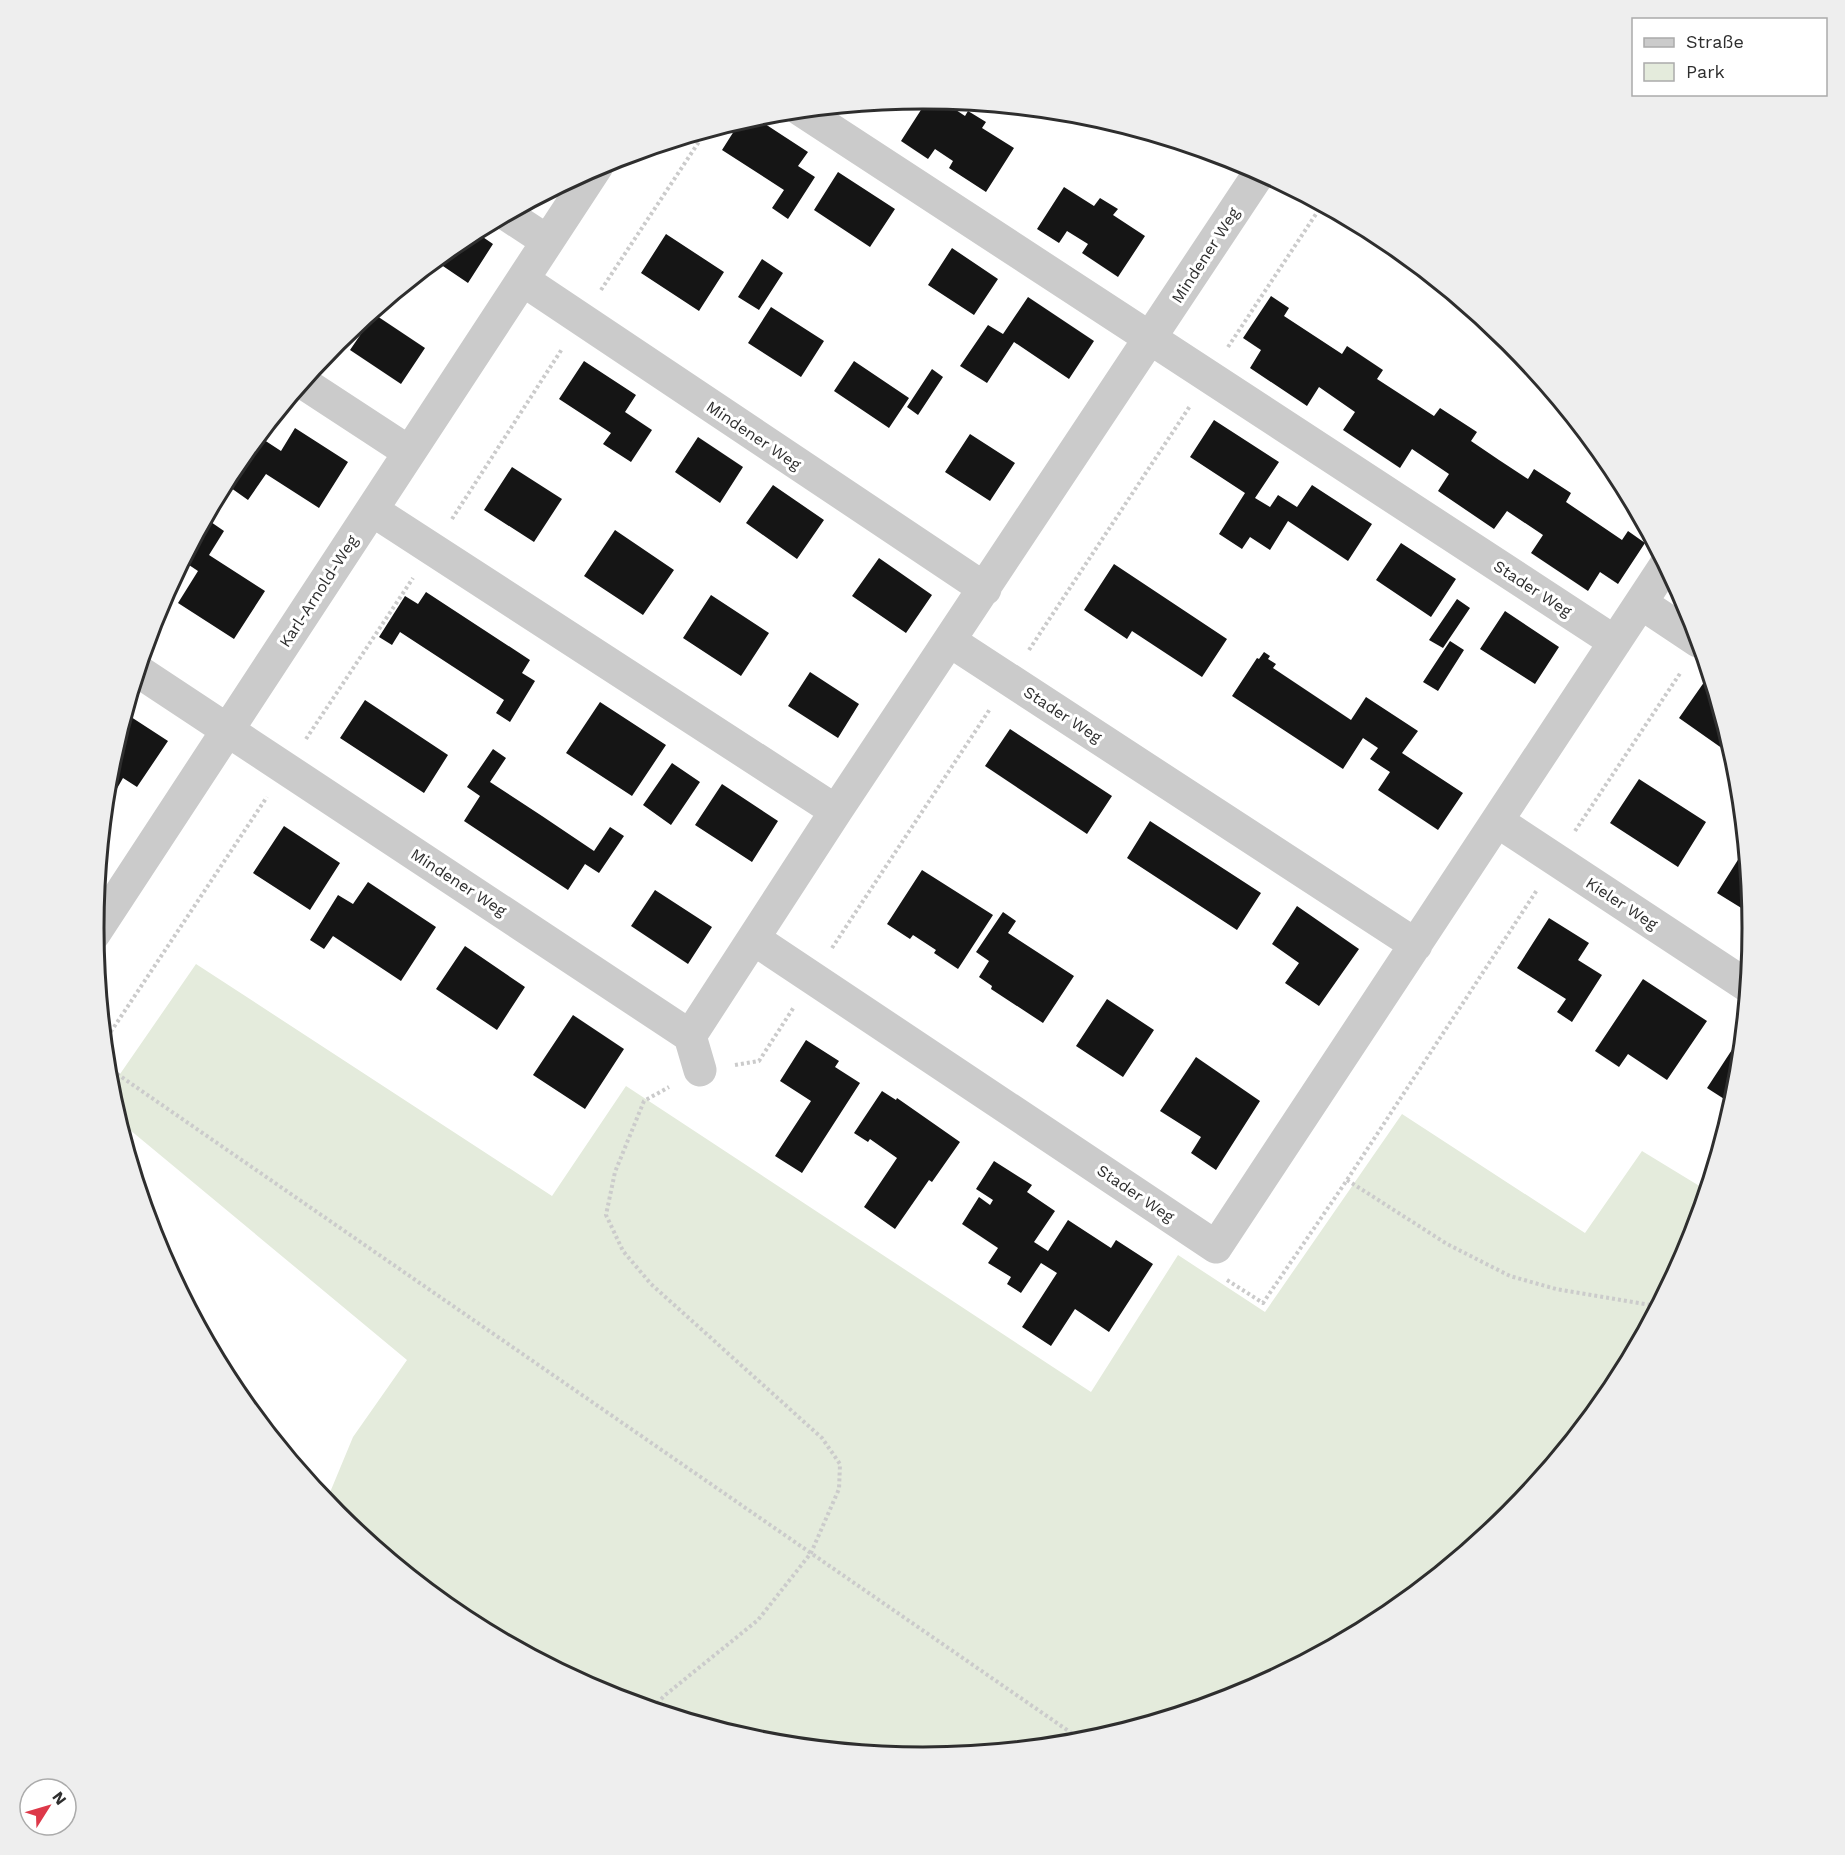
<svg xmlns="http://www.w3.org/2000/svg" width="1845" height="1855" font-family="'Work Sans',sans-serif">
	<style>
		.green { fill: #e4ebdc }
		.building { fill: #151515 }
		.lines { fill: none; stroke-linecap: round; stroke-linejoin: round }
		.path { stroke: #cbcbcb; stroke-width: 4; stroke-dasharray: 3 3; stroke-linecap: butt }
		.street { stroke: #cbcbcb; stroke-width: 33 }
		.labels { text-anchor: middle; stroke-width: 6; stroke-linejoin: round; paint-order: stroke }
		.street-label { font-size: 16px; fill: #2e2e2e; stroke: #fff }
		.rim { fill: none; stroke: #2e2e2e; stroke-width: 3 }
	</style>
	<rect width="100%" height="100%" fill="#fff"/>
	<!-- green -->
	<path class="green" d="M196 964 552 1196 626 1086 1091 1392 1178 1255 1265 1312 1402 1114 1585 1233 1642 1151 1706 1190 1689 1245 1612 1389 1509 1514 1383 1617 1240 1694 1084 1741 922 1757 760 1741 605 1694 461 1617 336 1514 326 1502 353 1437 407 1360 118 1120 109 1090Z"/>
	<!-- building -->
	<path class="building" d="M928 99 941 100 965 116 968 111 986 122 982 128 1014 148 986 192 949 168 953 161 935 149 928 159 901 141Z
		M753 116 808 152 798 166 815 177 788 219 772 208 784 190 722 150 741 120Z
		M838 172 895 209 870 247 814 210Z
		M1064 187 1094 206 1100 198 1118 209 1113 215 1145 236 1118 277 1082 253 1088 244 1067 231 1059 243 1037 229Z
		M474 231 493 244 468 283 434 260 462 238Z
		M666 234 724 272 699 311 641 273Z
		M952 248 998 279 974 315 928 285Z
		M762 259 783 273 759 310 738 297Z
		M1271 296 1289 308 1284 316 1342 354 1347 346 1383 370 1377 379 1434 416 1440 408 1477 432 1471 441 1499 460 1528 479 1534 469 1571 493 1566 502 1622 540 1628 531 1645 543 1618 584 1600 572 1588 591 1531 553 1543 535 1507 511 1494 529 1438 491 1449 474 1412 449 1400 468 1343 430 1355 412 1319 387 1307 406 1250 368 1261 350 1243 338Z
		M1028 297 1094 341 1069 379 1014 342 987 383 960 366 988 325 1003 334Z
		M380 305 374 314 425 348 401 384 350 350 363 331 355 325Z
		M771 307 824 341 801 377 748 343Z
		M584 361 636 395 625 412 652 430 631 462 603 444 611 433 559 399Z
		M854 361 909 398 889 428 834 391Z
		M932 369 943 377 918 415 907 407Z
		M1214 420 1279 462 1255 498 1270 507 1278 495 1297 507 1312 485 1372 524 1348 561 1288 521 1270 550 1250 537 1242 549 1219 534 1245 493 1190 457Z
		M295 428 348 462 319 508 266 474 248 500 224 483 233 466 258 436 281 451Z
		M970 434 1015 463 990 501 945 472Z
		M698 437 743 467 720 503 675 472Z
		M512 467 562 499 534 542 484 510Z
		M773 485 824 520 797 559 746 523Z
		M208 520 224 531 209 555 265 591 234 639 178 603 198 571 183 561Z
		M615 530 674 570 643 615 584 576Z
		M1401 543 1456 579 1431 617 1376 580Z
		M879 558 932 595 906 633 852 596Z
		M1114 564 1227 639 1202 677 1132 631 1127 639 1084 610Z
		M426 592 530 660 522 673 535 681 510 722 496 713 504 700 400 632 392 645 379 637 405 596 418 604Z
		M711 595 769 633 741 676 683 638Z
		M1457 599 1470 608 1443 648 1429 640Z
		M1505 611 1559 647 1535 684 1480 649Z
		M1450 641 1464 650 1438 691 1423 682Z
		M1264 652 1270 656 1268 659 1276 664 1273 668 1351 720 1366 697 1418 731 1402 753 1463 793 1438 830 1378 790 1390 772 1370 759 1378 748 1363 738 1343 769 1232 696 1257 658 1259 659Z
		M810 672 859 704 838 738 788 706Z
		M1707 678 1710 679 1733 756 1679 718Z
		M365 700 448 755 424 793 340 738Z
		M600 702 666 745 632 796 566 753Z
		M126 710 130 712 128 715 168 741 137 787 123 778 115 792 107 787 109 765Z
		M1010 729 1112 796 1087 834 985 766Z
		M493 749 506 758 490 782 542 816 594 851 610 827 624 836 599 873 585 864 568 890 464 821 480 796 467 787Z
		M672 763 700 782 671 825 643 805Z
		M1639 779 1706 822 1678 867 1610 823Z
		M722 784 778 821 752 862 695 825Z
		M1150 821 1261 893 1237 930 1127 858Z
		M284 826 340 863 310 910 253 873Z
		M1741 855 1745 858 1751 914 1717 893Z
		M922 870 993 915 958 969 934 953 936 950 913 935 910 939 887 924Z
		M368 882 436 927 401 981 333 936 324 949 310 940 338 895 353 904Z
		M655 890 712 927 688 964 631 926Z
		M1297 906 1359 949 1319 1006 1285 983 1299 963 1272 944Z
		M1003 912 1016 921 1008 933 1074 976 1043 1023 991 989 992 986 979 977 989 961 976 952Z
		M1549 918 1589 943 1578 960 1602 975 1572 1022 1557 1012 1566 999 1517 968Z
		M465 946 525 987 497 1030 436 989Z
		M1643 979 1707 1021 1667 1080 1628 1054 1619 1067 1595 1051Z
		M1107 999 1154 1030 1123 1077 1076 1046Z
		M573 1015 624 1049 585 1109 533 1075Z
		M1739 1039 1741 1040 1736 1090 1732 1104 1707 1088Z
		M806 1040 839 1061 835 1067 860 1083 802 1173 775 1156 811 1101 780 1081Z
		M1196 1057 1260 1101 1216 1170 1191 1153 1201 1137 1160 1111Z
		M882 1091 896 1100 897 1098 960 1142 932 1182 929 1180 895 1229 864 1207 897 1158 870 1139 868 1142 854 1133Z
		M994 1161 1032 1185 1027 1192 1055 1211 1034 1242 1048 1251 1068 1220 1111 1248 1116 1240 1153 1264 1109 1332 1075 1309 1051 1346 1022 1327 1057 1273 1041 1263 1021 1293 1007 1284 1011 1277 988 1263 998 1248 962 1224 979 1197 990 1205 993 1200 976 1189Z"/>
	<g class="lines">
		<!-- path -->
		<path class="path" d="M601 290 706 131
			M1228 347 1322 205
			M452 519 562 349
			M1029 650 1190 406
			M306 739 413 578
			M1575 831 1681 672
			M832 948 990 709
			M104 1042 267 797
			M735 1065 759 1061 794 1007
			M107 1067 1083 1741
			M1347 1180 1447 1244 1510 1276 1556 1289 1656 1306
			M1227 1280 1263 1303 1347 1180 1537 890
			M653 1708 664 1696 758 1620 811 1553 839 1489 840 1464 822 1438 651 1284 623 1251 606 1215 615 1172 644 1101 669 1087"/>
		<!-- street -->
		<path class="street" d="M801 110 1615 642
			M506 214 547 241
			M523 280 985 589
			M302 382 409 452
			M372 510 836 811
			M1641 603 1698 641
			M950 641 1416 945
			M138 671 690 1036 700 1070
			M1497 821 1746 985
			M94 934 597 166
			M754 939 1216 1247 1665 566
			M690 1036 836 811 1260 172"/>
	</g>
	<g class="labels">
		<!-- street labels -->
		<g class="street-label">
			<text transform="translate(1205 255) rotate(-57)" y="6">Mindener Weg</text>
			<text transform="translate(754 435) rotate(34)" y="6">Mindener Weg</text>
			<text transform="translate(1533 588) rotate(33)" y="6">Stader Weg</text>
			<text transform="translate(318 591) rotate(-57)" y="6">Karl-Arnold-Weg</text>
			<text transform="translate(1063 714) rotate(33)" y="6">Stader Weg</text>
			<text transform="translate(459 882) rotate(33)" y="6">Mindener Weg</text>
			<text transform="translate(1622 903) rotate(33)" y="6">Kieler Weg</text>
			<text transform="translate(1136 1193) rotate(34)" y="6">Stader Weg</text>
		</g>
	</g>
	<!-- crop -->
	<path d="M0 0H1845V1855H0ZM104 928a819 819 0 1 1 1638 0a819 819 0 1 1-1638 0Z" fill="#eee" fill-rule="evenodd"/>
	<path class="rim" d="M104 928a819 819 0 1 1 1638 0a819 819 0 1 1-1638 0Z"/>
	<!-- legend -->
	<rect x="1632" y="18" width="195" height="78" fill="#ffffff" stroke="#ababab" stroke-width="1.5"/>
	<rect x="1644" y="38" width="30" height="9" fill="#cbcbcb" stroke="#ababab" stroke-width="1.5"/>
	<text x="1686" y="48" font-size="18" fill="#2e2e2e">Straße</text>
	<rect x="1644" y="63" width="30" height="18" fill="#e4ebdc" stroke="#ababab" stroke-width="1.5"/>
	<text x="1686" y="78" font-size="18" fill="#2e2e2e">Park</text>
	<!-- north arrow -->
	<g transform="translate(48 1807) rotate(53)"><circle r="28" fill="#ffffff" stroke="#ababab" stroke-width="1.5"/>
	<path d="M0-4.5L10 22L0 15L-10 22Z" fill="#dd3849"/>
	<text y="-9" font-size="16" font-weight="bold" text-anchor="middle" fill="#2e2e2e">N</text>
	</g>
</svg>
